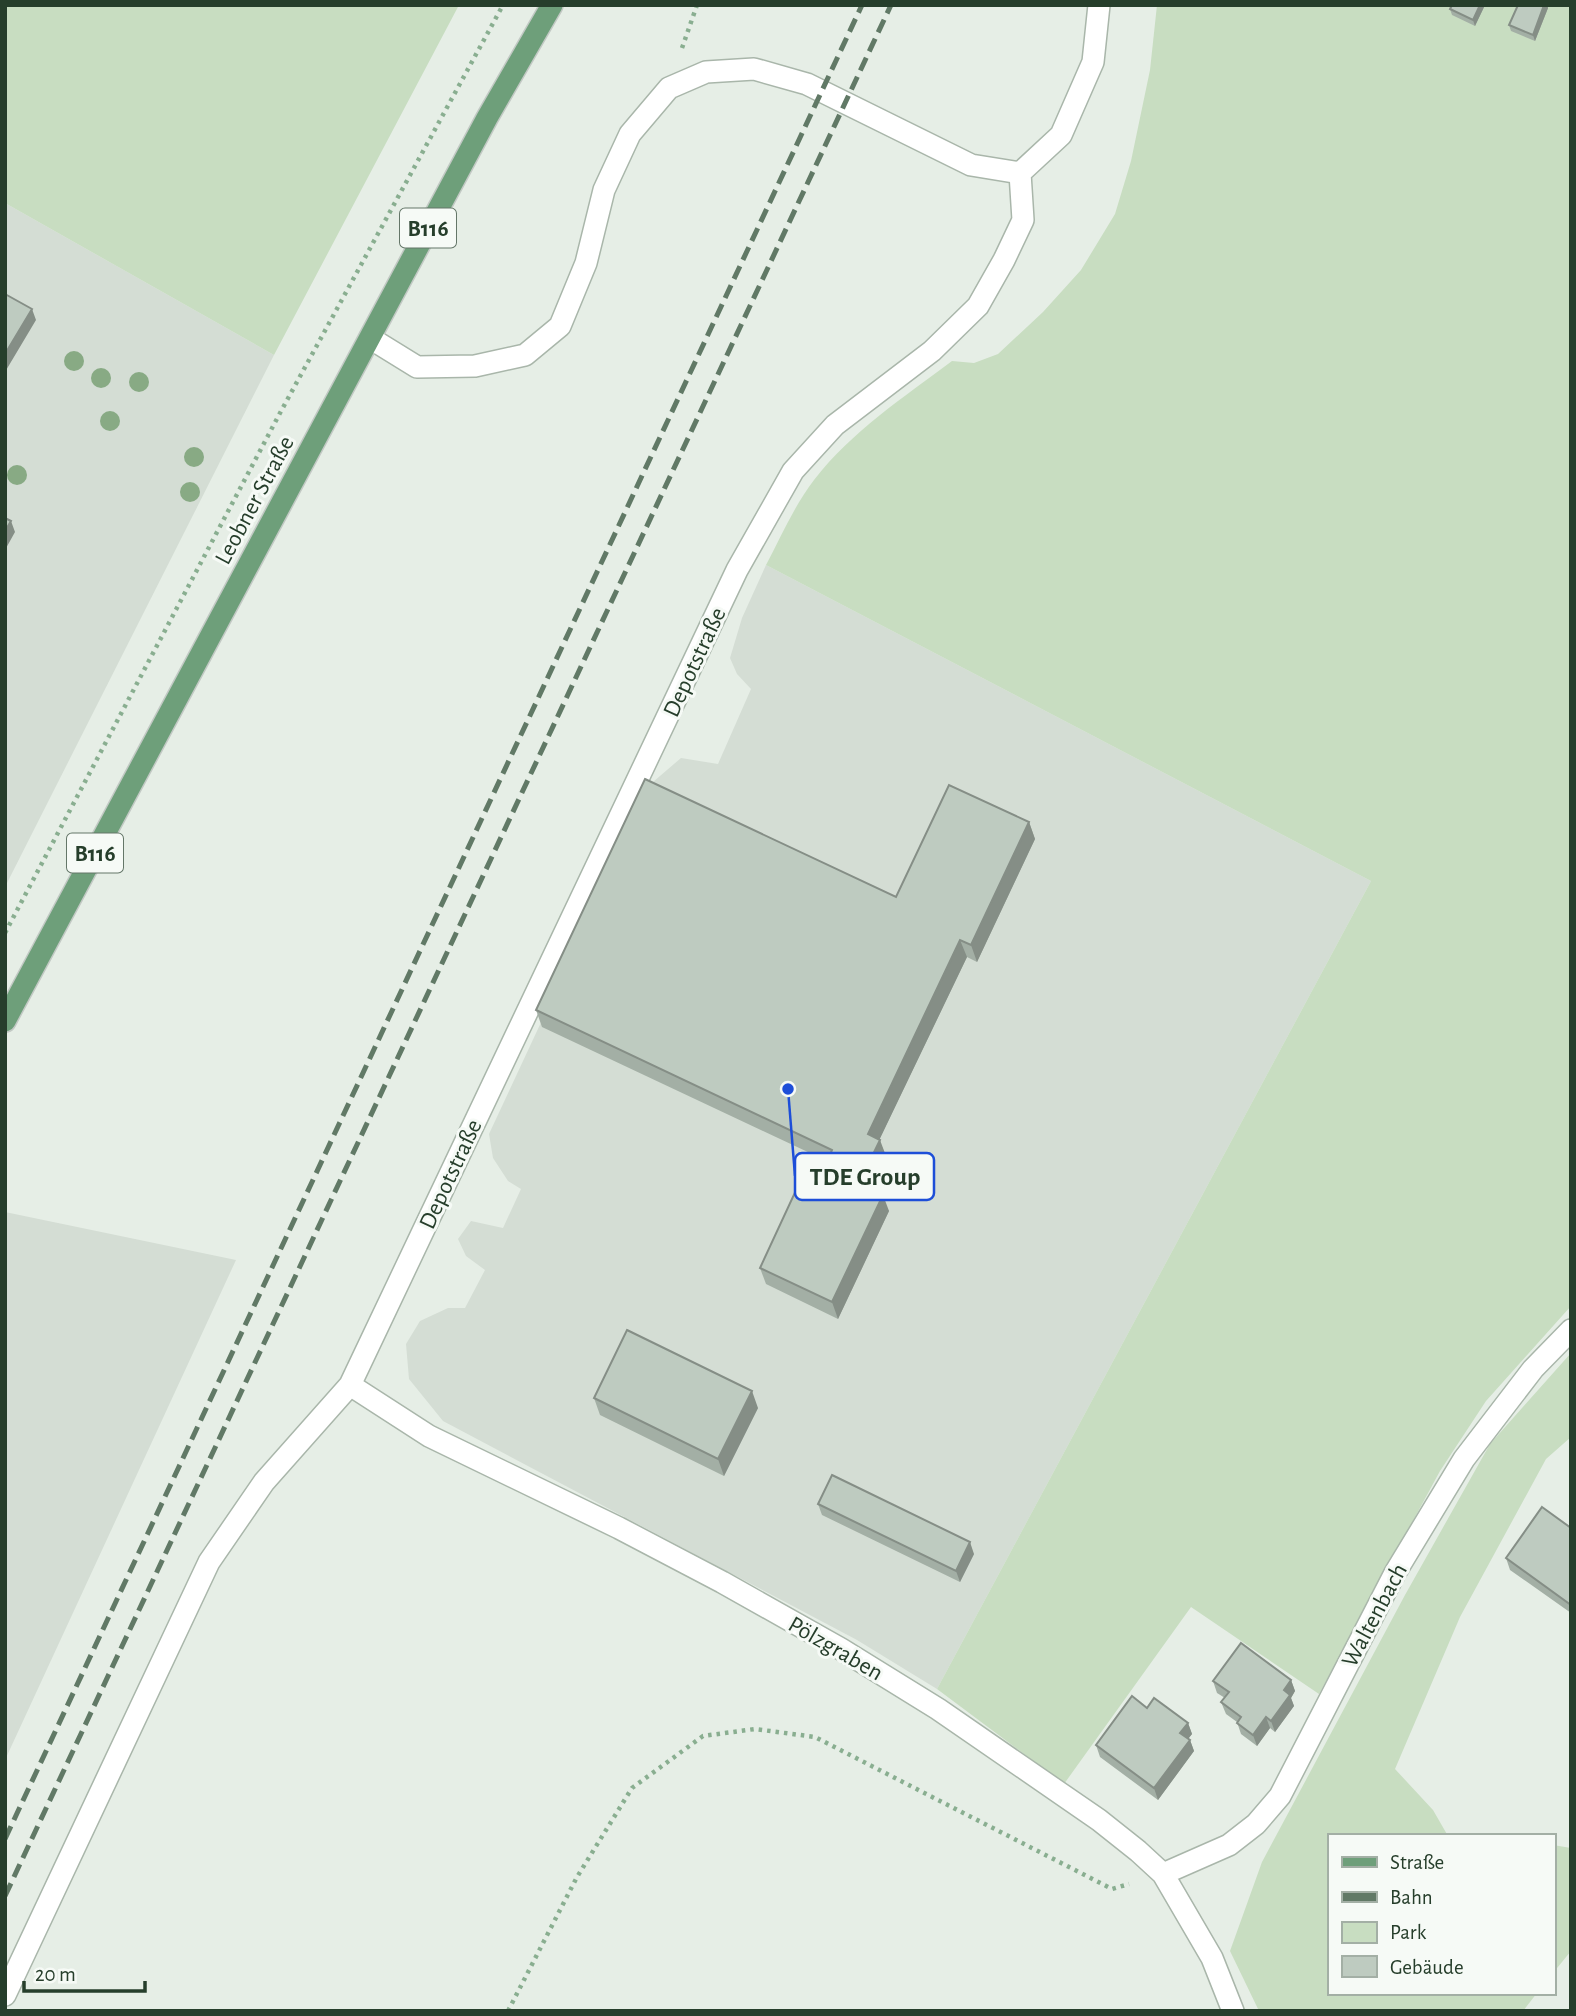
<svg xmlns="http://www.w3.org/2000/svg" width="1576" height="2016" font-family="'Alegreya Sans',sans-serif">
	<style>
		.built { fill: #d4ddd4 }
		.green { fill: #c8ddc1 }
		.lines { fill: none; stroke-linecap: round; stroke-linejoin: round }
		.minor-casing { stroke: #a9b6aa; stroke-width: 24 }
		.primary-casing { stroke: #c2c9c4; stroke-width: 24 }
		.path { stroke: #89ae90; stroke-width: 4.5; stroke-dasharray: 3.5 5; stroke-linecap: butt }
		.minor { stroke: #fff; stroke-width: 21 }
		.primary { stroke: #6e9f7a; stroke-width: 21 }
		.rail { stroke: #617966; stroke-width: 5; stroke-dasharray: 14 7; stroke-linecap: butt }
		.tree { fill: #88aa84 }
		.wall { fill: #a3afa5 }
		.shaded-wall { fill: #858e86 }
		.building { fill: #becbc0; stroke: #858e86; stroke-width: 2 }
		.labels { text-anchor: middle; stroke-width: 6; stroke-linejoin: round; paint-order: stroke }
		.shield { fill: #f6faf6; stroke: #647668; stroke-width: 2 }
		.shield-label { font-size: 23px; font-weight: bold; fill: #263e2b }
		.street-label { font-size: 24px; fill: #263e2b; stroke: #f6faf6 }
		.leader { fill: none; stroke: #1d4ed8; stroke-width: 2.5 }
		.callout-dot { fill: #1d4ed8; stroke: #f6faf6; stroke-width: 2.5 }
		.callout { fill: #f6faf6; stroke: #1d4ed8; stroke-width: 2.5 }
		.callout-label { font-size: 26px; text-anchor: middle; font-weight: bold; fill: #263e2b }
	</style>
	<rect width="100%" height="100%" fill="#e6eee6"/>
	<!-- built -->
	<path class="built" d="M5 203 274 355 5 887Z
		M766 565 1371 881 937 1689 857 1640 443 1421 409 1379 406 1344 420 1321 448 1308H465L485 1270 466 1256 458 1239 471 1221 503 1228 521 1189 508 1181 493 1158 489 1134 653 782 681 758 718 764 751 689 737 674 730 658 742 618Z
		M5 1212 236 1260 5 1760Z"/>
	<!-- green -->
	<path class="green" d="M5 5H459L274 355 5 203Z
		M1157 5H1571V1306L1486 1401 1440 1471 1319 1694 1191 1607 1064 1784 937 1689 1371 881 766 565C781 537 794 506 814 480 851 432 904 397 952 361L974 363 998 354 1043 312 1081 270 1115 214 1131 161 1150 70Z
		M1571 1353V1437L1546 1459 1460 1617 1395 1769 1433 1810 1448 1836H1329V1993H1537L1523 2011H1259L1230 1951 1262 1862 1405 1595 1490 1444Z
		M1553 1845 1571 1848V1951L1553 1973Z"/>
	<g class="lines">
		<defs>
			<path id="minor" d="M1020 173 1061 135 1093 62 1099 5
				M370 338 417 367 475 366 525 355 560 326 586 263 604 190 630 134 669 88 706 72 754 69 807 84 971 165 1020 173
				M350 1385 429 1436 619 1528 722 1582 841 1649 938 1709 1099 1820 1138 1851 1163 1874 1212 1958 1233 2011
				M1163 1874 1229 1845 1256 1824 1280 1796 1395 1573 1464 1459 1533 1369 1571 1330
				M5 1995 209 1562 264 1482 350 1385 737 570 793 471 835 425 932 351 978 306 1004 260 1023 220 1020 173"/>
			<path id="primary" d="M5 1021 487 118 552 5"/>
		</defs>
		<!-- minor casing -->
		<use href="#minor" class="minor-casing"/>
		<!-- primary casing -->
		<use href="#primary" class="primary-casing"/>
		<!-- path -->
		<path class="path" d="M682 48 697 5
			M5 933 280 413 503 5
			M508 2011 577 1877 632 1788 703 1736 755 1729 815 1737 1112 1889 1129 1884"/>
		<!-- minor -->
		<use href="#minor" class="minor"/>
		<!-- primary -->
		<use href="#primary" class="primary"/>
		<!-- rail -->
		<path class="rail" d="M5 1839 862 5
			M5 1896 891 5"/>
	</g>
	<!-- trees -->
	<g class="tree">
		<circle cx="74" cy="361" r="10"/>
		<circle cx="101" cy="378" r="10"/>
		<circle cx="139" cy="382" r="10"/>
		<circle cx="110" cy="421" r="10"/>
		<circle cx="194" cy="457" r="10"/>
		<circle cx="17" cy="475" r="10"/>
		<circle cx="190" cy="492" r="10"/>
	</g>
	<!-- wall -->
	<path class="wall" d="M1485 5 1475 26 1452 15 1450 9Z
		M1518 5H1547L1548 8 1535 41 1511 31 1509 25Z
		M1029 822 1035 839 977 962 967 957 879 1140 886 1156 870 1189 889 1211 838 1319 766 1284 760 1268 827 1161 542 1027 536 1010 896 897Z
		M594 1398 758 1408 724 1476 600 1415Z
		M818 1504 974 1554 960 1582 822 1515Z
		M1571 1528V1613L1510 1570 1506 1558Z
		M1291 1680 1295 1691 1291 1698 1294 1706 1275 1732 1270 1728 1257 1746 1241 1734 1237 1722 1226 1714 1221 1702 1225 1698 1217 1693 1213 1681Z
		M1188 1723 1192 1734 1188 1739 1190 1740 1194 1751 1158 1800 1100 1757 1096 1745Z"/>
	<!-- shaded-wall -->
	<path class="shaded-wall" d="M1480 5H1485L1475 26 1473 20Z
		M1544 5H1547L1548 8 1535 41 1533 35Z
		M32 309 36 320 5 372V354Z
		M11 521 15 532 5 550V531Z
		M1029 822 1035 839 977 962 971 945Z
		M960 940 967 957 874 1151 868 1134Z
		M880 1140 886 1156 865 1200 859 1183Z
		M883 1195 889 1211 838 1319 832 1302Z
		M752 1391 758 1408 724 1476 718 1459Z
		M970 1542 974 1554 960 1582 956 1571Z
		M1291 1680 1295 1691 1291 1698 1294 1706 1275 1732 1271 1721 1284 1690Z
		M1266 1717 1270 1728 1257 1746 1253 1735Z
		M1188 1723 1192 1734 1184 1744 1180 1733Z
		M1190 1740 1194 1751 1158 1800 1154 1788Z"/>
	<!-- building -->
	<path class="building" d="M1452 5H1480L1473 20 1450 9Z
		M1518 5H1544L1533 35 1509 25Z
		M5 294 32 309 5 354Z
		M5 518 11 521 5 531Z
		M645 779 896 897 949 785 1029 822 971 945 960 940 868 1134 880 1140 859 1183 883 1195 832 1302 760 1268 810 1160 825 1167 832 1150 536 1010Z
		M627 1330 752 1391 718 1459 594 1398Z
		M832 1475 970 1542 956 1571 818 1504Z
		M1542 1507 1571 1528V1605L1506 1558Z
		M1241 1643 1291 1680 1284 1690 1290 1695 1271 1721 1266 1717 1253 1735 1237 1723 1241 1717 1221 1702 1229 1692 1213 1681Z
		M1132 1696 1147 1708 1154 1698 1188 1723 1180 1733 1190 1740 1154 1788 1096 1745Z"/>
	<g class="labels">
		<!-- shield labels -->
		<g class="shield">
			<rect x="400" y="208.5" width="56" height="39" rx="5"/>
			<rect x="67" y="833.5" width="56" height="39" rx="5"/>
		</g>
		<g class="shield-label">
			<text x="428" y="236">B116</text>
			<text x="95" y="861">B116</text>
		</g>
		<!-- street labels -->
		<g class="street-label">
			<text transform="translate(254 500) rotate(-62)" y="8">Leobner Straße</text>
			<text transform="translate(694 662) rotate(-65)" y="8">Depotstraße</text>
			<text transform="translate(450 1174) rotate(-65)" y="8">Depotstraße</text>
			<text transform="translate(1374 1615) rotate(-62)" y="8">Waltenbach</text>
			<text transform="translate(836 1648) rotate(30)" y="8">Pölzgraben</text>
		</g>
	</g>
	<!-- callouts -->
	<path class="leader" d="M788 1089L795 1176"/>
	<circle class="callout-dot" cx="788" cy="1089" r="7"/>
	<rect class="callout" x="795" y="1153" width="139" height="47" rx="7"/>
	<g class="callout-label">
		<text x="865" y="1185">TDE Group</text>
	</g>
	<!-- border -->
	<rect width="1576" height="2016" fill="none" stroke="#263e2b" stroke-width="14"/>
	<!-- legend -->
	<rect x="1328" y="1834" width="228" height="161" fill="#f6faf6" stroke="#a3afa5" stroke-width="2"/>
	<rect x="1342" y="1857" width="35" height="10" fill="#6e9f7a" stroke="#a3afa5" stroke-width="2"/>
	<text x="1390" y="1869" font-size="21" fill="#263e2b">Straße</text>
	<rect x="1342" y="1892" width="35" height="10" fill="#617966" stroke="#a3afa5" stroke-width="2"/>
	<text x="1390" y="1904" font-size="21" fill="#263e2b">Bahn</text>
	<rect x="1342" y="1922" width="35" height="21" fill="#c8ddc1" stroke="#a3afa5" stroke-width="2"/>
	<text x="1390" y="1939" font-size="21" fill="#263e2b">Park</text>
	<rect x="1342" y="1956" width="35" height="21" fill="#becbc0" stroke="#a3afa5" stroke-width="2"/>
	<text x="1390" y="1974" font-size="21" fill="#263e2b">Gebäude</text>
	<!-- scale -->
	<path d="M24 1981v10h121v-10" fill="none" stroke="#263e2b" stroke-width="3.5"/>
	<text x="35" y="1981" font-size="21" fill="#263e2b" stroke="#f6faf6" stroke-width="5" paint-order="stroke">20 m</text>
</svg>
